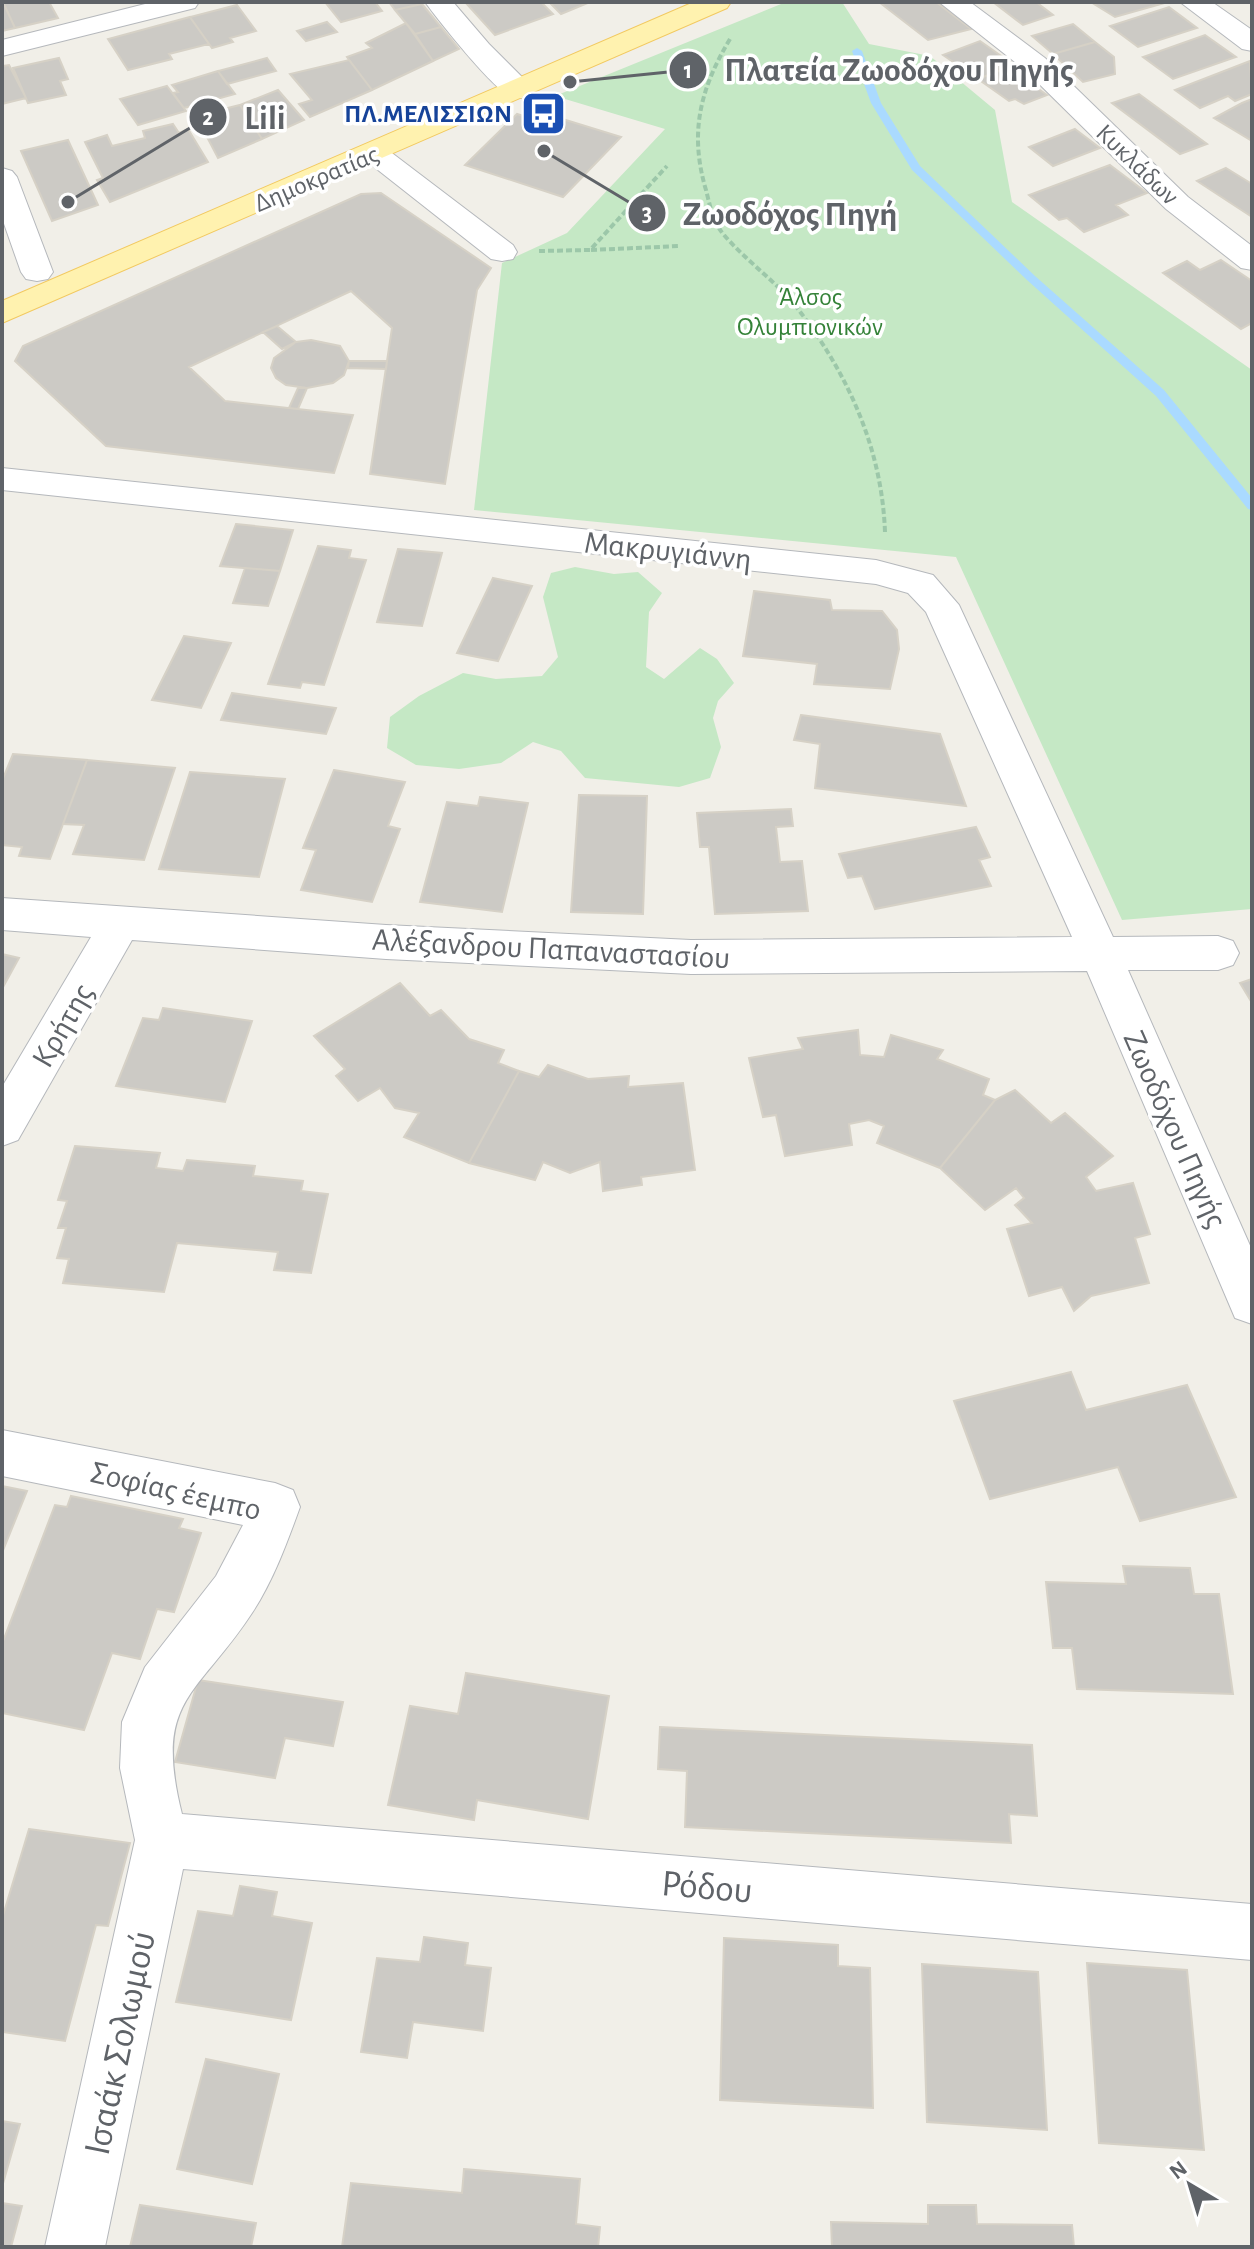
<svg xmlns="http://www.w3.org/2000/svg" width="1254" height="2249" font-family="'Alegreya Sans',sans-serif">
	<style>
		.green { fill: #c5e8c5 }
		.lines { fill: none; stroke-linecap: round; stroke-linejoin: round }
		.stream { fill: #aadaff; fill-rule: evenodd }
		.building { fill: #cccac5; stroke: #d6d1c6; stroke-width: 2 }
		.minor-casing { stroke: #b5b8bc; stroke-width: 2 }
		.major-casing { stroke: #f2c960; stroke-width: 2 }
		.path { stroke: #9cc7a9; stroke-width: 4; stroke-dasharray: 6 3; stroke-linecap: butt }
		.minor { fill: #fff; fill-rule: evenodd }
		.major { fill: #fff2af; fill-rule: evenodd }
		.labels { text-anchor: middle; stroke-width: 7; stroke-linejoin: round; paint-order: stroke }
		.far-transit-label { font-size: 26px; font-weight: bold; fill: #164399; stroke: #fff; text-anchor: end }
		.far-street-label { font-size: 26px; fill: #5f6368; stroke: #fff }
		.far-park-label { font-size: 26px; fill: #348238; stroke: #fff }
		.street-label { font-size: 32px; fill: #5f6368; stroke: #fff }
		.near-street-label { font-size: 38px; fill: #5f6368; stroke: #fff }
		.leader { fill: none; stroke: #5f6368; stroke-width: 3 }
		.callout-dot { fill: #5f6368; stroke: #fff; stroke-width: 3 }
		.mark-label { font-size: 24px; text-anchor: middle; font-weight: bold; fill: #fff }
		.callout-label { font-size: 34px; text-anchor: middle; font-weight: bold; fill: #5f6368; stroke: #fff; stroke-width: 7; stroke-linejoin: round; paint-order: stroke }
	</style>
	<rect width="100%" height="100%" fill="#f1efe8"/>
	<!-- green -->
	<path class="green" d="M786 2H842L869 44 930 56 995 110 1012 202 1252 370V909L1122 920 956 557 474 510 502 263 567 233 665 129 555 96Z
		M575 567 614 574 638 572 662 593 649 612 646 667 664 679 700 648 717 659 734 683 718 701 713 718 721 747 710 778 679 787 585 778 561 751 533 742 501 763 459 769 416 765 387 748 390 717 419 696 463 673 496 679 542 676 558 657 543 597 551 573Z"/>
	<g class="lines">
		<!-- stream -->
		<path class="stream" d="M857 48 862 51 881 103 920 166 1035 276 1164 390 1252 498V510L1248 509 1156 396 1027 280 912 170 871 103 852 51Z"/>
	</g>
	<!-- building -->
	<path class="building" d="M2 2H3L15 28 2 31Z
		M3 2H49L58 18 15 28Z
		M325 2H375L382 11 341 22Z
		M389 2H420L422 4 395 10Z
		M465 2H541L553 14 495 35Z
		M549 2H590L561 14Z
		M879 2H936L971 29 928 40Z
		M993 2H1036L1053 15 1023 25Z
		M1097 2H1168L1115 17 1094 4Z
		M422 4 441 27 415 34 395 10Z
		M237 5 256 31 230 38 233 42 212 48 190 17Z
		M1169 7 1197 28 1138 47 1110 26Z
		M190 17 209 44 169 54 172 59 128 70 108 39Z
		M327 22 337 32 306 41 297 31Z
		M406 23 433 61 372 90 347 57 372 48 366 43Z
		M1073 24 1095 42 1053 54 1032 36Z
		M441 27 459 49 433 61 415 34Z
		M1205 35 1236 57 1173 79 1143 57Z
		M980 41 1014 65 978 79 943 55Z
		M1095 42 1114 57 1115 74 1083 82 1053 54Z
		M59 58 68 79 60 81 66 95 28 103 13 68Z
		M267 58 276 71 227 84 218 71Z
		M349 60 372 90 310 117 299 104 312 100 290 74Z
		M1250 61 1252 94 1235 101 1228 96 1200 108 1175 90Z
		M9 65 26 98 2 104V66Z
		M1014 65 1033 78 1027 81 1047 95 1024 104 1015 99 1009 101 978 79Z
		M218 71 235 94 184 108 173 93 178 92 172 85Z
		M167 86 186 111 138 125 120 99Z
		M278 90 304 120 262 139 240 105Z
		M1139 94 1207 144 1180 154 1112 103Z
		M1252 99V141L1214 118 1242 103Z
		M240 105 262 139 218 158 196 116Z
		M543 113 621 137 563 197 465 165 517 114 536 120Z
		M173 124 179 133 188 129 208 162 110 202 97 180 103 178 85 142 107 135 112 146 145 138 143 131Z
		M1075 129 1100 148 1053 166 1029 147Z
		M68 140 98 205 52 221 21 151Z
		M1110 165 1147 193 1116 205 1128 215 1084 232 1067 218 1059 220 1029 195Z
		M1226 168 1252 184V217L1197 181Z
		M381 193 491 268 477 290 445 484 370 474 392 328 351 291 189 367 225 401 353 415 334 473 106 446 15 361 23 346 361 194Z
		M1221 260 1252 281V323L1241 329 1163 273 1187 261 1200 270Z
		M277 326 296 342 282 349 263 332Z
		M311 340 340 346 349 361 344 375 333 383 307 388 286 385 276 378 271 368 274 358 296 342Z
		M349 361H387L386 369 348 368Z
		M298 388H307L298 409 289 408Z
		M236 524 293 530 280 571 220 566Z
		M318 546 351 550 349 558 366 560 324 685 302 682 300 688 268 684Z
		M398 549 442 553 422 626 377 622Z
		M245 568 280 571 268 606 233 603Z
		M493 578 532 586 498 661 457 653Z
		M754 591 830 600 832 610 882 611 897 630 899 649 890 689 814 684 817 664 743 656Z
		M184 636 231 643 201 708 152 700Z
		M232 693 336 708 326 734 221 720Z
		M801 715 940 734 966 806 815 788 820 744 794 740Z
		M13 754 87 760 50 859 19 856 22 847 2 845V781Z
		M87 760 175 768 144 860 73 854 84 825 63 824Z
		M334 770 405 782 388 826 400 829 372 902 301 890 316 850 303 848Z
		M190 772 285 779 259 877 159 869Z
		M579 795 647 796 643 914 571 912Z
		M480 797 528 803 502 912 420 902 447 802 478 806Z
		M791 809 793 826 776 827 780 862 802 861 808 911 715 914 709 847H700L697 813Z
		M976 827 990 857 979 860 991 886 875 909 862 876 848 878 839 854Z
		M2 954 19 958 2 989Z
		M1252 979V1003L1240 983Z
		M400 983 430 1016 441 1010 469 1039 504 1050 498 1063 519 1071 469 1163 404 1137 419 1113 395 1108 380 1088 358 1101 336 1076 345 1069 314 1036Z
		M163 1008 252 1021 225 1102 116 1086 143 1018 159 1020Z
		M858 1030 860 1055 884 1057 891 1035 943 1050 937 1059 989 1079 983 1095 995 1100 940 1168 877 1143 884 1126 869 1120 849 1124 852 1145 785 1156 776 1115 763 1117 749 1058 803 1049 798 1038Z
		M548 1065 588 1079 629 1076 628 1087 683 1083 695 1170 641 1177 642 1185 603 1191 600 1162 570 1173 543 1162 535 1180 469 1163 519 1071 539 1077Z
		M1015 1090 1051 1123 1065 1113 1113 1156 1086 1177 1096 1191 1133 1183 1150 1234 1135 1238 1149 1283 1091 1296 1074 1311 1062 1287 1029 1296 1007 1229 1032 1223 1015 1205 1024 1198 1016 1188 985 1210 940 1168 995 1100Z
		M75 1146 160 1153 156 1168 183 1171 187 1160 255 1166 253 1176 303 1181 301 1191 328 1194 311 1273 274 1270 278 1252 177 1243 164 1292 63 1283 69 1259 57 1258 66 1228H58L67 1201 58 1200Z
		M1071 1372 1086 1410 1187 1385 1236 1497 1140 1521 1118 1467 990 1499 954 1401Z
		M2 1486 27 1491 2 1553Z
		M71 1496 183 1519 179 1528 201 1533 174 1612 157 1609 140 1659 112 1653 84 1730 2 1713V1644L55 1505 67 1507Z
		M1123 1566 1190 1568 1194 1594H1219L1233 1694 1077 1689 1072 1648H1053L1046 1582 1126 1584Z
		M466 1673 609 1696 588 1819 477 1800 474 1820 388 1805 410 1706 458 1714Z
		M198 1680 343 1702 333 1746 285 1738 275 1778 175 1762Z
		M660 1727 1032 1745 1037 1816 1009 1814 1011 1843 685 1827 687 1771 658 1769Z
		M29 1829 130 1843 108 1926 96 1925 65 2041 2 2032V1919Z
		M240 1886 277 1892 272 1916 312 1923 291 2020 176 2002 198 1911 233 1916Z
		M424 1937 468 1943 465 1965 491 1968 483 2031 413 2022 407 2058 361 2052 377 1958 420 1962Z
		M724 1938 838 1945V1966L870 1968 873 2108 720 2100Z
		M1087 1963 1187 1970 1204 2150 1099 2143Z
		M922 1964 1038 1972 1047 2130 927 2122Z
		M206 2059 279 2074 252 2184 177 2169Z
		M2 2121 20 2124 2 2187Z
		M464 2169 580 2179 576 2224 600 2227 598 2247H342L351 2183 462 2193Z
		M2 2203 22 2206 11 2247H2Z
		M140 2205 256 2223 251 2247H130Z
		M928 2205H976L977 2224 1072 2225 1074 2247H832L831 2222 928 2224Z"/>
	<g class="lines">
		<defs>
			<path id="minor" d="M153 2H199L195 8 2 56V40Z
				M425 2H453L489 44 529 84 533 90 529 96C523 98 517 99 510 96 492 88 439 21 425 2Z
				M939 2H970L1045 58 1188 197 1252 246V270L1241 268 1166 209 1025 70Z
				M1180 2H1212L1252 30V51L1242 49Z
				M374 144 384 147 513 245 517 252 513 259 502 261 491 259 364 159 359 153 364 147Z
				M2 168 12 171 17 177 53 272 48 279 37 281 26 279 21 272 2 218Z
				M2 468 876 560 933 575 959 605 1113 937 1218 936 1233 941 1239 953 1233 965 1218 970H1128L1252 1250V1324L1235 1318 1087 971 691 974 386 959 132 940 18 1140 2 1146V1087L91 937 2 930V898L386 925 691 940 1072 937 926 612 908 593 876 584 2 490Z
				M2 1430 275 1483 293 1490 300 1507C287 1543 273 1581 252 1613 197 1697 153 1699 182 1814L1252 1904V1960L183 1869 105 2247H45L135 1840 120 1768 122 1722 145 1667 216 1576 243 1525 2 1476Z"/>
			<path id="major" d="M694 2H731L727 8 2 323V301Z"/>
		</defs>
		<!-- minor casing -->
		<use href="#minor" class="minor-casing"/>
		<!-- major casing -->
		<use href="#major" class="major-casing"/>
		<!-- path -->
		<path class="path" d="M730 39C700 89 689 133 706 190 710 206 713 222 724 235 748 263 779 283 801 313 850 378 882 451 885 532
			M591 250 680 246
			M539 251 590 250 667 166"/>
		<!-- minor -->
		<use href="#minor" class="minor"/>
		<!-- major -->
		<use href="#major" class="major"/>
	</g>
	<!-- icons -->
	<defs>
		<symbol id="bus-square" viewBox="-11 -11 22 22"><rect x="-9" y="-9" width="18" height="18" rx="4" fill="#1a4fb4" stroke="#fff"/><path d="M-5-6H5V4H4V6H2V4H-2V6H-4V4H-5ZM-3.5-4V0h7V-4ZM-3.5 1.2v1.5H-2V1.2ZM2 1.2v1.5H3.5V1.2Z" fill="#fff"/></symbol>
	</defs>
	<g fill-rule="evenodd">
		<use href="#bus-square" x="518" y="88" width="51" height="51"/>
	</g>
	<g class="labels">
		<!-- far-transit labels -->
		<g class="far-transit-label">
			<text x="512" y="122">ΠΛ.ΜΕΛΙΣΣΙΩΝ</text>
		</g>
		<!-- far-street labels -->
		<g class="far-street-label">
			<text transform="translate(1138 164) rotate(44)" y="9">Κυκλάδων</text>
			<text transform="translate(316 178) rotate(-23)" y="9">Δημοκρατίας</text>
		</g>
		<!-- far-park labels -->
		<g class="far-park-label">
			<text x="810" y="305">Άλσος<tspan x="810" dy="30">Ολυμπιονικών</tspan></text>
		</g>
		<!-- street labels -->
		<g class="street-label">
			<text transform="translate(668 550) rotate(6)" y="11">Μακρυγιάννη</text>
			<text transform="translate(551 948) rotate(3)" y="11">Αλέξανδρου Παπαναστασίου</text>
			<text transform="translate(62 1025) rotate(-60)" y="11">Κρήτης</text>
			<text transform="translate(1176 1129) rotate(66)" y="11">Ζωοδόχου Πηγής</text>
			<text transform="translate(176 1490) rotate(13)" y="11">Σοφίας έεμπο</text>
		</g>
		<!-- near-street labels -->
		<g class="near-street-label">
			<text transform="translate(707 1886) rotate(5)" y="13">Ρόδου</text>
			<text transform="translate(119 2043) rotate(-78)" y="13">Ισαάκ Σολωμού</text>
		</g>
	</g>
	<!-- callouts -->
	<path class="leader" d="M570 82L688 70M68 202L208 117M544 151L647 213"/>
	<g class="callout-dot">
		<circle cx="570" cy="82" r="8"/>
		<circle cx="68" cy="202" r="8"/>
		<circle cx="544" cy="151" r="8"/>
		<circle cx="688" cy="70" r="20"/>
		<circle cx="208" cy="117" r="20"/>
		<circle cx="647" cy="213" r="20"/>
	</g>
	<g class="mark-label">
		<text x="688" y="78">1</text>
		<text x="208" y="125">2</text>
		<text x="647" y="221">3</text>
	</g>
	<g class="callout-label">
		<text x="899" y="81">Πλατεία Ζωοδόχου Πηγής</text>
		<text x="265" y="129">Lili</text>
		<text x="790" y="225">Ζωοδόχος Πηγή</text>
	</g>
	<!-- border -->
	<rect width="1254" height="2249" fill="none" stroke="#5f6368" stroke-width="8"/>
	<!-- north arrow -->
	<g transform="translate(1190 2185) rotate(322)" stroke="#ffffff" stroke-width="6" paint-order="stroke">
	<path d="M0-6L14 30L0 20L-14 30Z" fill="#5f6368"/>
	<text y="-12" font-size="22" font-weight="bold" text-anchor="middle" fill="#5f6368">N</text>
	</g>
</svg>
